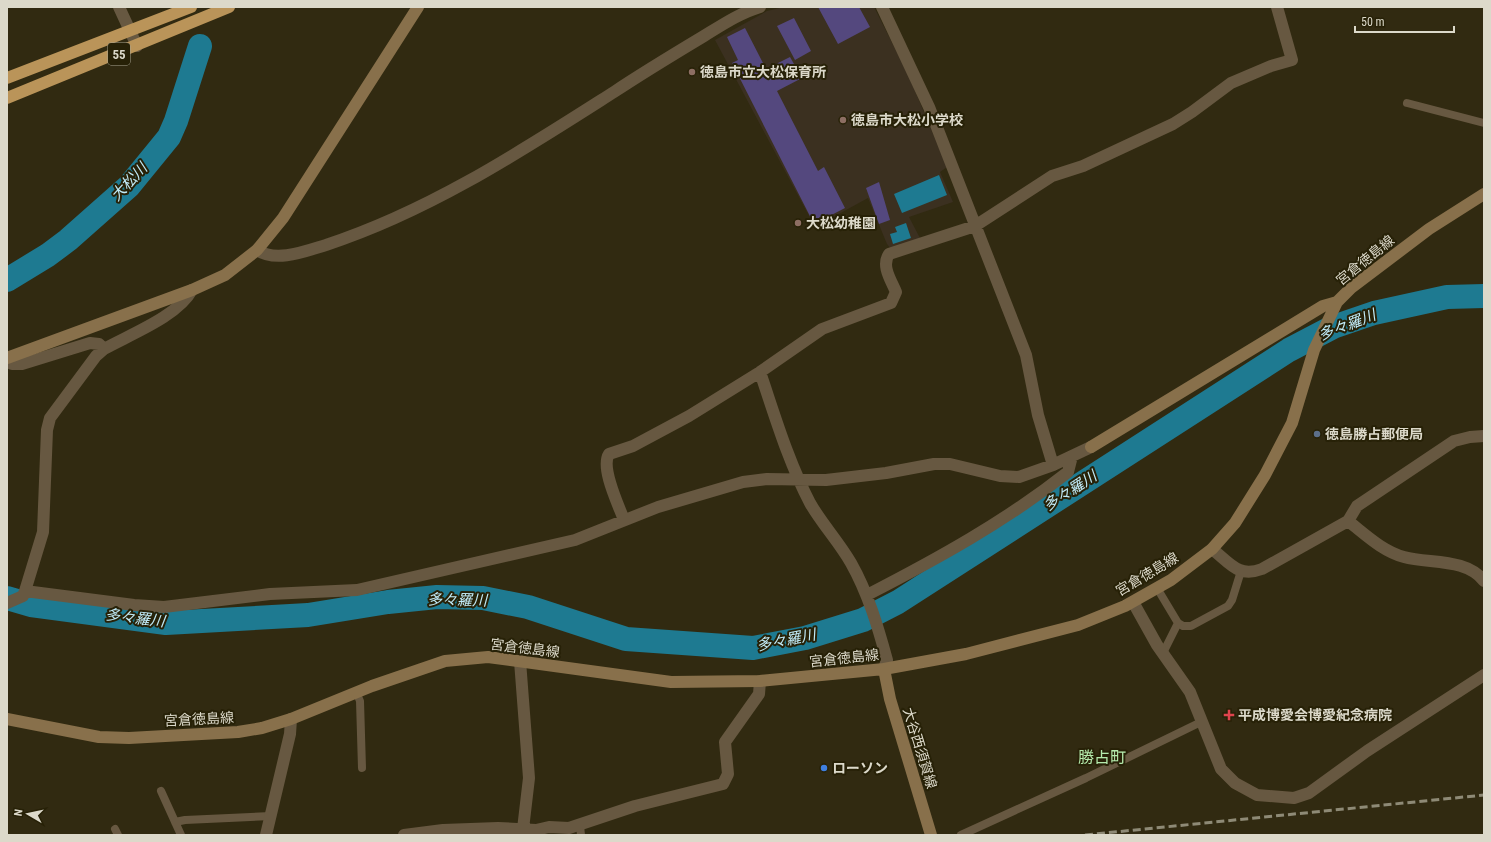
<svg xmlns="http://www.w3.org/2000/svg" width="1491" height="842" font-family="'Roboto Condensed','Noto Sans JP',sans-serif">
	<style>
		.education { fill: #3b3020 }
		.water { fill: #1e7a91 }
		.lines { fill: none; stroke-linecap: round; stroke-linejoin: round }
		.river { stroke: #1e7a91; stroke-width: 24 }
		.building { fill: #54487e }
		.lane { stroke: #675841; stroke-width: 8 }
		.street { stroke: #675841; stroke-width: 12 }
		.secondary { stroke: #88704b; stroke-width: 12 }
		.highway { stroke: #ba9459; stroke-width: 12 }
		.rail { stroke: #8e8a76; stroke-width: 3; stroke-dasharray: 8 4; stroke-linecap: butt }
		.education-dot { fill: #8d6e63; stroke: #272107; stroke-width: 1.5 }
		.service-dot { fill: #5c6f8a; stroke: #272107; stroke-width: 1.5 }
		.health-dot { fill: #e0444e; stroke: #272107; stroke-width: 1.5 }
		.shop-dot { fill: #3f7fe0; stroke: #272107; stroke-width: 1.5 }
		.labels { text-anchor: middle; stroke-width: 4; stroke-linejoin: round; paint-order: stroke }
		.shield { fill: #272107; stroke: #a6a290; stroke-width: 1 }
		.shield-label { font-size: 13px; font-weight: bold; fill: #dcd9ca }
		.poi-label { font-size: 14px; font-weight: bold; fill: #dcd9ca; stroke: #272107; text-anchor: start }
		.street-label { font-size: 14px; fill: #dcd9ca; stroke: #272107 }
		.water-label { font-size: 15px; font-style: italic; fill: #c1ebf8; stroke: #272107 }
		.quarter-label { font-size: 16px; fill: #b4eaac; stroke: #272107 }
	</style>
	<rect width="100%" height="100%" fill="#312a11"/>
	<!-- education -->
	<path class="education" d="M784 7H874L908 74 947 167 940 172 953 202 909 217 921 240 891 249 887 244 868 198 815 227 715 40 767 11Z"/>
	<!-- water -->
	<path class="water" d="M939 175 947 195 902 213 894 194Z
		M906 223 911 238 893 244 890 234 897 232 895 227Z"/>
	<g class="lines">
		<!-- river -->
		<path class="river" d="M7 280 48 255 68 240 129 186 169 137 176 121 200 46
			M7 598 31 605 166 623 308 615 388 602 437 597 483 598 528 607 626 639 753 648 805 638 863 620 898 602 1289 350 1333 327 1374 313 1447 297 1484 296"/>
	</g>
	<!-- building -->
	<path class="building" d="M818 7H859L870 27 838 44Z
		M794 18 811 51 795 60 777 26Z
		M745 28 766 69 790 57 802 78 777 91 818 171 824 167 845 208 814 224 732 63 738 60 727 37Z
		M879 182 890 220 879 224 866 188Z"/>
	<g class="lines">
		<!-- lane -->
		<path class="lane" d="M1407 103 1484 123
			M1157 588 1178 623 1183 626H1191L1228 606 1232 600 1241 571
			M1163 653 1178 623
			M356 692 360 701 362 768
			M161 791 181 835
			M175 822 185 820 271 816
			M580 826 581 835
			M115 829 118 835
			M961 835 1086 778 1201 722"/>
		<!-- street -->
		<path class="street" d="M119 7 137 46
			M882 7 929 107 1026 355 1038 415 1053 465
			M257 250C276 263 306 251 326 245 430 211 523 150 614 92 644 72 674 54 704 36 722 25 740 13 760 7
			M7 362 12 364H22L90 343 99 344 104 349C131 334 178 316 192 290
			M760 372C775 416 788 461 810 503 822 524 839 542 851 563 868 593 878 627 887 660L884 669
			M624 520C619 506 600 468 609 454L633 446 689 416 760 372 822 329 891 303 896 292C891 280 881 266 889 254L975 226 1052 176 1083 166 1173 124 1192 112 1231 83 1271 66 1292 60 1277 7
			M1348 521C1365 534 1382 551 1404 557 1430 564 1466 558 1484 581
			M1212 549C1230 563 1238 578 1262 569L1348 521 1357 506 1454 441 1470 437 1484 436
			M25 591 43 532 47 430 50 418 96 356 104 349
			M867 595C937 559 1006 521 1068 472L1072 456
			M1133 602 1157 645 1190 692 1221 769 1235 783 1257 795 1294 798 1309 793 1367 751 1484 675
			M7 603 23 596 25 591 134 605 164 607 270 594 357 590 575 540 658 507 743 482 767 479 826 480 886 473 934 464H950L1000 476 1019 477 1053 465 1091 447
			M520 661 529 778 523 829
			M266 835 290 734 291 719
			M404 835 443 830 498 828 536 830 549 827 569 828 635 806 723 784 728 774 725 742 759 694 760 681"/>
		<!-- secondary -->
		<path class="secondary" d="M7 358 192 290 225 275 257 250 283 218 418 7
			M1091 447 1323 306 1337 302
			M884 669 890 699 931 835
			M7 719 99 737 129 738 238 732 262 728 291 719 372 686 445 661 488 657 671 682 760 681 884 669 966 654 1078 625 1125 606 1171 580 1212 549 1235 523 1265 475 1292 423 1314 350 1337 302 1351 288 1429 229 1484 194"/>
		<!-- highway -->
		<path class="highway" d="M7 78 191 7
			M7 98 229 7"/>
		<!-- rail -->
		<path class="rail" d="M1085 835 1484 795"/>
	</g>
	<!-- markers -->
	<g class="education-dot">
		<circle cx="692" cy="72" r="4"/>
		<circle cx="843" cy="120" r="4"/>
		<circle cx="798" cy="223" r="4"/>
	</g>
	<circle class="service-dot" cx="1317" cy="434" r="4"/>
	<path class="health-dot" d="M1227 709h4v4h4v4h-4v4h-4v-4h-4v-4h4z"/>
	<circle class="shop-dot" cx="824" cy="768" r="4"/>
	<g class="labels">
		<!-- shield labels -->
		<rect class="shield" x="108" y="43" width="22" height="22" rx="3"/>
		<g class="shield-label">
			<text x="119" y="59">55</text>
		</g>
		<!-- poi labels -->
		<g class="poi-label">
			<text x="700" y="77">徳島市立大松保育所</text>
			<text x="851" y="125">徳島市大松小学校</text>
			<text x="806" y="228">大松幼稚園</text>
			<text x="1325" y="439">徳島勝占郵便局</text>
			<text x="1238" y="720">平成博愛会博愛紀念病院</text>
			<text x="832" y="773">ローソン</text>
		</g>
		<!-- street labels -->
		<g class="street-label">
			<text transform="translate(1365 260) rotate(-39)" y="5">宮倉徳島線</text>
			<text transform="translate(1147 574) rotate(-31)" y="5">宮倉徳島線</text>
			<text transform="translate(525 648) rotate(7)" y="5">宮倉徳島線</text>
			<text transform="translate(844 658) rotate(-6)" y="5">宮倉徳島線</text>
			<text transform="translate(199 719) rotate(-3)" y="5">宮倉徳島線</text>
			<text transform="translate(920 748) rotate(73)" y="5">大谷西須賀線</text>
		</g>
		<!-- water labels -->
		<g class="water-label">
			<text transform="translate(129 182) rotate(-47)" y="5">大松川</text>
			<text transform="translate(1347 325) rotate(-21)" y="5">多々羅川</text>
			<text transform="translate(1070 491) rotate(-33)" y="5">多々羅川</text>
			<text transform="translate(457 600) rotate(1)" y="5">多々羅川</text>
			<text transform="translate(135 618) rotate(7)" y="5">多々羅川</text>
			<text transform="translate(786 640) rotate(-11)" y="5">多々羅川</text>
		</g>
		<!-- quarter labels -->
		<g class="quarter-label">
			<text x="1102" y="763">勝占町</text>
		</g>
	</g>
	<!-- border -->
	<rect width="1491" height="842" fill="none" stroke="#dcd9ca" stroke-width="16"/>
	<!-- north arrow -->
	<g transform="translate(28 814) rotate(279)" stroke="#272107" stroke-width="3" paint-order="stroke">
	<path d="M0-3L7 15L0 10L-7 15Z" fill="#dcd9ca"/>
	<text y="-6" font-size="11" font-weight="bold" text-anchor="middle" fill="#dcd9ca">N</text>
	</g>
	<!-- scale -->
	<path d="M1355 26v6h99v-6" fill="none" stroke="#dcd9ca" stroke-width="2"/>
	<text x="1361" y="26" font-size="12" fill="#dcd9ca" stroke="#272107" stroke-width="3" paint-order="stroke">50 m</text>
</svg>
